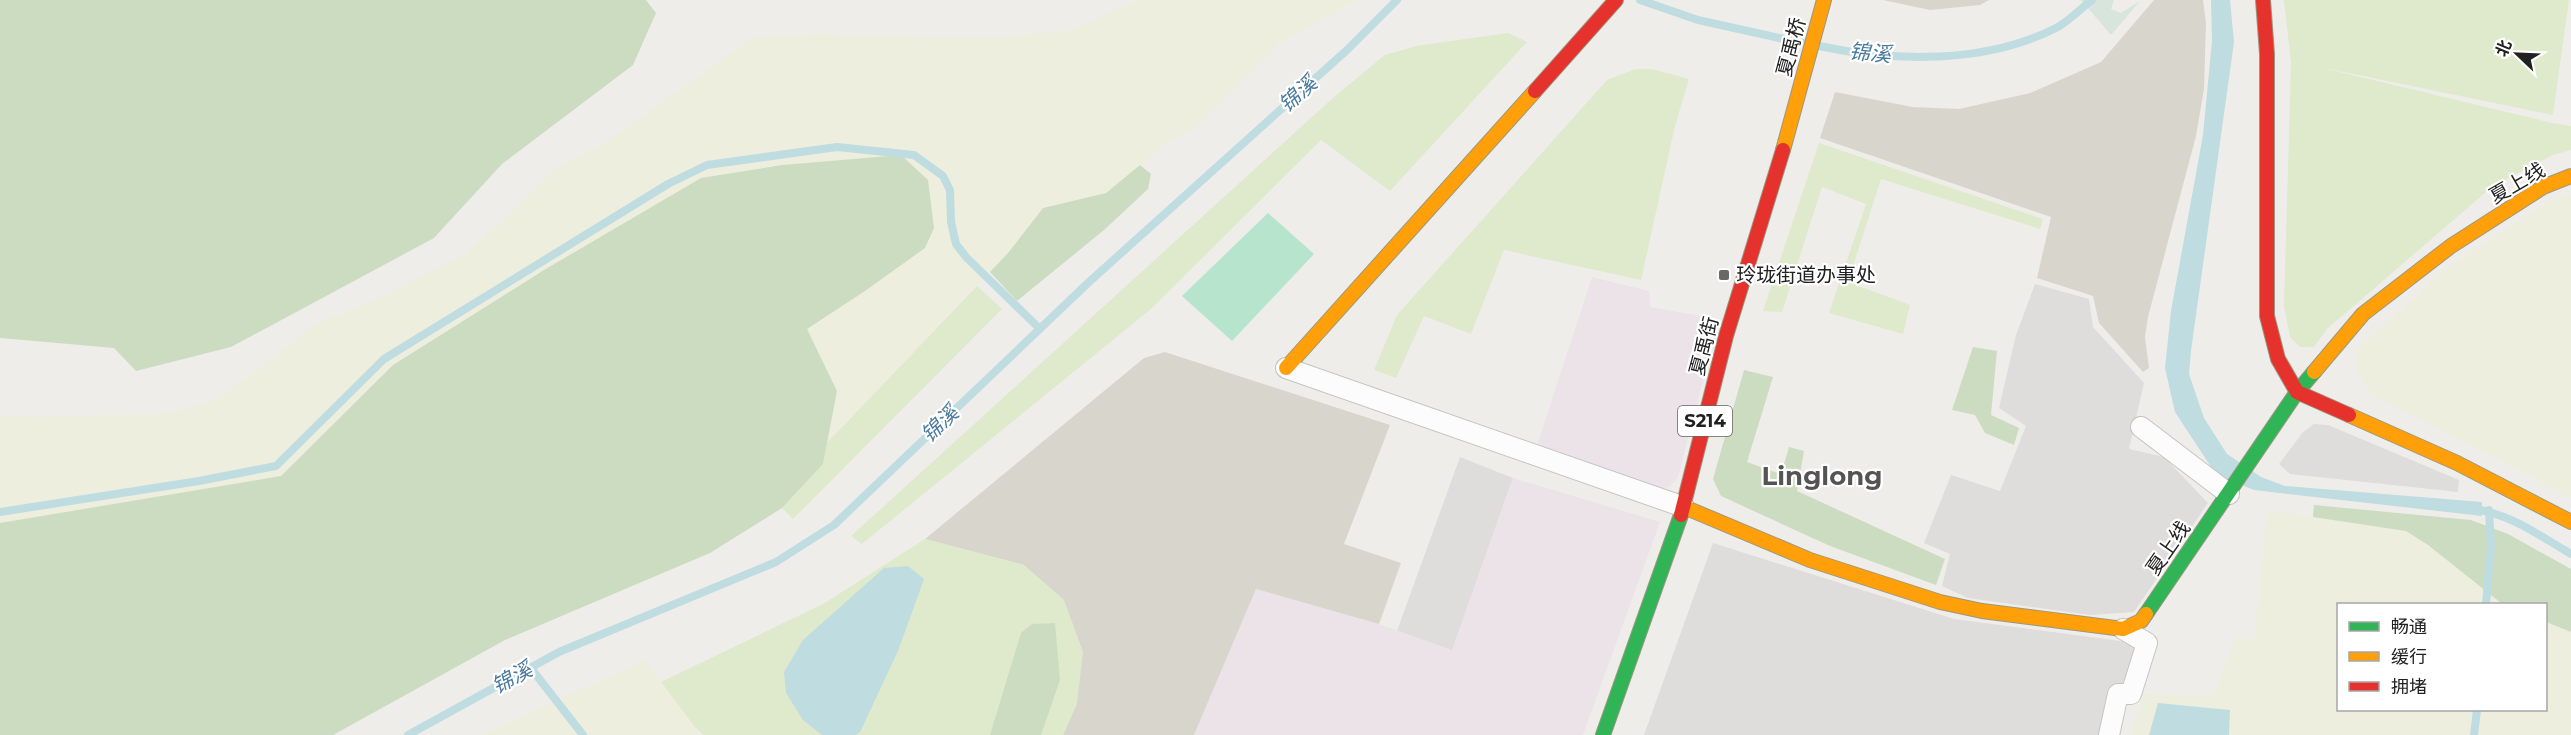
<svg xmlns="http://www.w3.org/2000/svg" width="2571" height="735" font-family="Montserrat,'Noto Sans SC',sans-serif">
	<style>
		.residential { fill: #dedddb }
		.industrial { fill: #ece3e9 }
		.construction { fill: #d8d6cc }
		.farmland { fill: #eeeede }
		.grass { fill: #deeacb }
		.forest { fill: #ccdcc1 }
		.wetland { fill: #d8e5dc }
		.pitch { fill: #b7e4cd }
		.water { fill: #bfdce1 }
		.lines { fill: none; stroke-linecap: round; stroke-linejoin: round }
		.stream { stroke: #bfdce1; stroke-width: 8 }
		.street-casing { stroke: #c5c4c2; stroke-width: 22 }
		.fast-casing { stroke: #999882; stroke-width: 16 }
		.slow-casing { stroke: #999882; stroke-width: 16 }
		.jam-casing { stroke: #999882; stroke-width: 16 }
		.street { stroke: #fdfcfc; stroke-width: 20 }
		.fast { stroke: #30b455; stroke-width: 14 }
		.slow { stroke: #ff9f0a; stroke-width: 14 }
		.jam { stroke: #e5322d; stroke-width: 14 }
		.poi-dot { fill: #696867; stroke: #fff; stroke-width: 2 }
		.labels { text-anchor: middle; stroke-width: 4.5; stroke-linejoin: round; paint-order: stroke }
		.shield { fill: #fff; stroke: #646464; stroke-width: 1.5 }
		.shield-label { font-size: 18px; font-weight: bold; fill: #212121 }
		.street-label { font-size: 20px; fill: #212121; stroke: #fff }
		.poi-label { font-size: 20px; fill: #212121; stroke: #fff; text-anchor: start }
		.water-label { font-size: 21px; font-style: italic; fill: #4a7a9e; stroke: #fff }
		.district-label { font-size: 26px; font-weight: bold; fill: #545454; stroke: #fff }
	</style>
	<rect width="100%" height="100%" fill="#efedea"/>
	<!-- residential -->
	<path class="residential" d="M2035 284 2089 299 2093 327 2144 383 2129 449 2164 457 2208 503 2134 612 2090 615 1968 598 1942 586 1950 554 1924 543 1951 475 2000 491 2026 426 1999 408 2016 335Z
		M2314 424 2328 425 2459 480 2458 492 2290 474 2279 464 2303 432Z
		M1460 457 1513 478 1452 651 1397 631Z
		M1713 543 1954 619 2136 643 2126 686 2101 735H1644Z"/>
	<!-- industrial -->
	<path class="industrial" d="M1592 277 1649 291 1650 307 1719 319 1678 477 1669 487 1661 488 1537 445Z
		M1513 478 1660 522 1583 735H1194L1256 589 1379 624 1452 650Z"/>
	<!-- construction -->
	<path class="construction" d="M1883 0H1989L1980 5 1930 10Z
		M2154 0H2203L2206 23 2204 89 2196 136 2148 317 2145 337 2149 368 2143 372 2099 323 2093 296 2037 278 2051 217 1820 138 1835 92 1913 107 1959 109 2030 93 2101 62Z
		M1165 352 1390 425 1344 544 1401 563 1379 624 1256 589 1194 735H1063L1077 703 1024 565 925 539 1144 358Z"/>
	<!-- farmland -->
	<path class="farmland" d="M1139 0H1357L1278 44 1192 130 1171 140 1106 193 1043 208 1008 253 827 443 837 391 806 329 865 291 925 248 934 228 393 365 281 476 0 523V417L165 414 219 399 314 325 387 295 463 255 496 227 556 167 606 142 753 37 816 34 994 38 1071 30Z
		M2571 193V498L2370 393 2357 371 2358 348 2446 268 2551 200Z
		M2267 510 2406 531 2428 545 2504 604H2338V710H2546V622L2571 632V735H2130L2144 694 2214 696 2235 638 2254 641Z
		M645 660 695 727 704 735H482Z"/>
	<!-- grass -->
	<path class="grass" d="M2284 0H2569L2553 115 2319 67 2552 123 2571 126V150L2553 155 2493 186 2327 329 2314 347H2300L2290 337 2284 306 2291 63Z
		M1508 33 1527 42 1390 191 1321 140 1151 309 862 544 851 536 1335 96 1385 55 1416 46Z
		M1635 69H1652L1689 79 1675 126 1641 280 1504 250 1471 334 1424 316 1396 378 1374 370 1397 315 1607 80Z
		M1819 143 2043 219 2040 229 1881 179 1848 282 1910 305 1903 334 1829 313 1866 204 1822 187 1782 312 1763 311Z
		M977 286 1002 309 793 519 782 508 823 464 827 443Z
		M925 539 1024 565 1064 600 1083 652 1077 703 1063 735H704L695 727 661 682 823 604Z"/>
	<!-- forest -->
	<path class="forest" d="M0 0H646L656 13 633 65 502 164 434 238 231 347 136 371 114 348 0 338Z
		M901 155 928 180 934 228 925 248 865 291 807 329 837 391 823 464 782 508 710 553 505 640 333 735H0V523L281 476 393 365 544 270 701 178 782 165Z
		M1140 165 1151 174 1148 189 1104 230 1017 301 990 272 1008 253 1043 208 1106 193Z
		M1973 347 1997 351 1991 415 2019 428 2014 445 1985 433 1975 415 1952 410Z
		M1744 370 1773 377 1747 462 1781 474 1789 447 1804 451 1797 491 1945 559 1936 585 1830 546 1721 496 1713 479Z
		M2314 505 2471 520 2508 534 2571 569V632L2546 622V604L2501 603 2428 545 2406 531 2313 517Z
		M1055 623 1060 680 1041 735H990L1021 633 1032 624Z"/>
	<!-- wetland -->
	<path class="wetland" d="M2081 0H2114L2111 9 2121 13 2140 1 2111 35Z"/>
	<!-- pitch -->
	<path class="pitch" d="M1268 213 1314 254 1232 341 1182 296Z"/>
	<!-- water -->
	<path class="water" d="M2211 0H2230L2234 42 2191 351 2189 374 2204 418 2227 454 2261 477 2285 486 2482 502V516L2254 490 2224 478 2213 470 2175 412 2165 368 2171 311 2203 135 2212 41Z
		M908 566 924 579 898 651 860 732 855 735H822L803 720 786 693 784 672 803 640 884 568Z
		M2158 703 2230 710 2229 735H2149Z"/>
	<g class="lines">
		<!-- stream -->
		<path class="stream" d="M1640 0 1698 20 1807 44
			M1819 46C1894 62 1985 64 2056 28 2069 21 2080 9 2092 0
			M2473 509C2509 513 2540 536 2571 554
			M0 512 199 481 276 466 384 359 668 184 707 165 837 147 914 155 943 176 950 190 951 222 956 244 966 257 1040 329
			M2486 604 2491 547 2489 510
			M530 667 583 735
			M408 735 559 652 776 562 834 525 1089 282 1347 50 1397 0
			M2474 735 2477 710"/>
		<defs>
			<path id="street" d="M1286 368 1684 507
				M2141 427 2229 494
				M2109 735 2118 694H2131L2147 643 2123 629"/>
			<path id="fast" d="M2146 614 2297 392 2314 372
				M1603 735 1681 515"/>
			<path id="slow" d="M1783 150 1824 0
				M1286 368 1535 91
				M2314 372 2363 314 2451 246 2543 187 2571 176
				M2349 415 2457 463 2571 522
				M1684 507 1810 560 1940 602 1982 611 2123 629 2141 621 2146 614"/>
			<path id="jam" d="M2263 0 2267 54V316L2278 359 2297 392 2349 415
				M1535 91 1616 0
				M1681 515 1726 336 1783 150"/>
		</defs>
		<!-- street casing -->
		<use href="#street" class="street-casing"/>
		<!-- fast casing -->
		<use href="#fast" class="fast-casing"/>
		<!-- slow casing -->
		<use href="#slow" class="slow-casing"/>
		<!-- jam casing -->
		<use href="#jam" class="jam-casing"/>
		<!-- street -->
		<use href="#street" class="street"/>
		<!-- fast -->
		<use href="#fast" class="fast"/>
		<!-- slow -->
		<use href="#slow" class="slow"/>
		<!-- jam -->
		<use href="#jam" class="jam"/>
	</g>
	<!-- markers -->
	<rect class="poi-dot" x="1718" y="269" width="12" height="12" rx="3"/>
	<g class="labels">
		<!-- shield labels -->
		<rect class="shield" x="1678" y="406" width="54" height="30" rx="4.5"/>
		<g class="shield-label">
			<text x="1705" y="427">S214</text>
		</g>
		<!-- street labels -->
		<g class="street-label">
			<text transform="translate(1791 47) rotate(-75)" y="7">夏禹桥</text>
			<text transform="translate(2517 183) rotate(-30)" y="7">夏上线</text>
			<text transform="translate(1704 346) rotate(-75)" y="7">夏禹街</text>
			<text transform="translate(2168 548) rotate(-55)" y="7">夏上线</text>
		</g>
		<!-- poi labels -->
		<g class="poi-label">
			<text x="1736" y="282">玲珑街道办事处</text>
		</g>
		<!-- water labels -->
		<g class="water-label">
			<text transform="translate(1870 53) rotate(5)" y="7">锦溪</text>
			<text transform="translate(1298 94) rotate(-42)" y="7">锦溪</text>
			<text transform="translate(940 424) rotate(-44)" y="7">锦溪</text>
			<text transform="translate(512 678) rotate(-29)" y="7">锦溪</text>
		</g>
		<!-- district labels -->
		<g class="district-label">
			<text x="1822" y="485">Linglong</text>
		</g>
	</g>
	<!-- legend -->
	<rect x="2337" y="603" width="210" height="108" fill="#ffffff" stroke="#a6a6a6" stroke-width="1.5"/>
	<rect x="2349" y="622" width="30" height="9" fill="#30b455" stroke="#a6a6a6" stroke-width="1.5"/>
	<text x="2391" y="633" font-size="18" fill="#212121">畅通</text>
	<rect x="2349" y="652" width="30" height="9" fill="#ff9f0a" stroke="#a6a6a6" stroke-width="1.5"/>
	<text x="2391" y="663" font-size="18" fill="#212121">缓行</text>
	<rect x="2349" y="682" width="30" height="9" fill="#e5322d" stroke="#a6a6a6" stroke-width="1.5"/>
	<text x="2391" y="693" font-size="18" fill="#212121">拥堵</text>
	<!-- north arrow -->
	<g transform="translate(2517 54) rotate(293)" stroke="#ffffff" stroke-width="4.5" paint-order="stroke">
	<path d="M0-4.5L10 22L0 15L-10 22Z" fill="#212121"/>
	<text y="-9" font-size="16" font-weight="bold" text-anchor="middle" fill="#212121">北</text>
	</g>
</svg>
